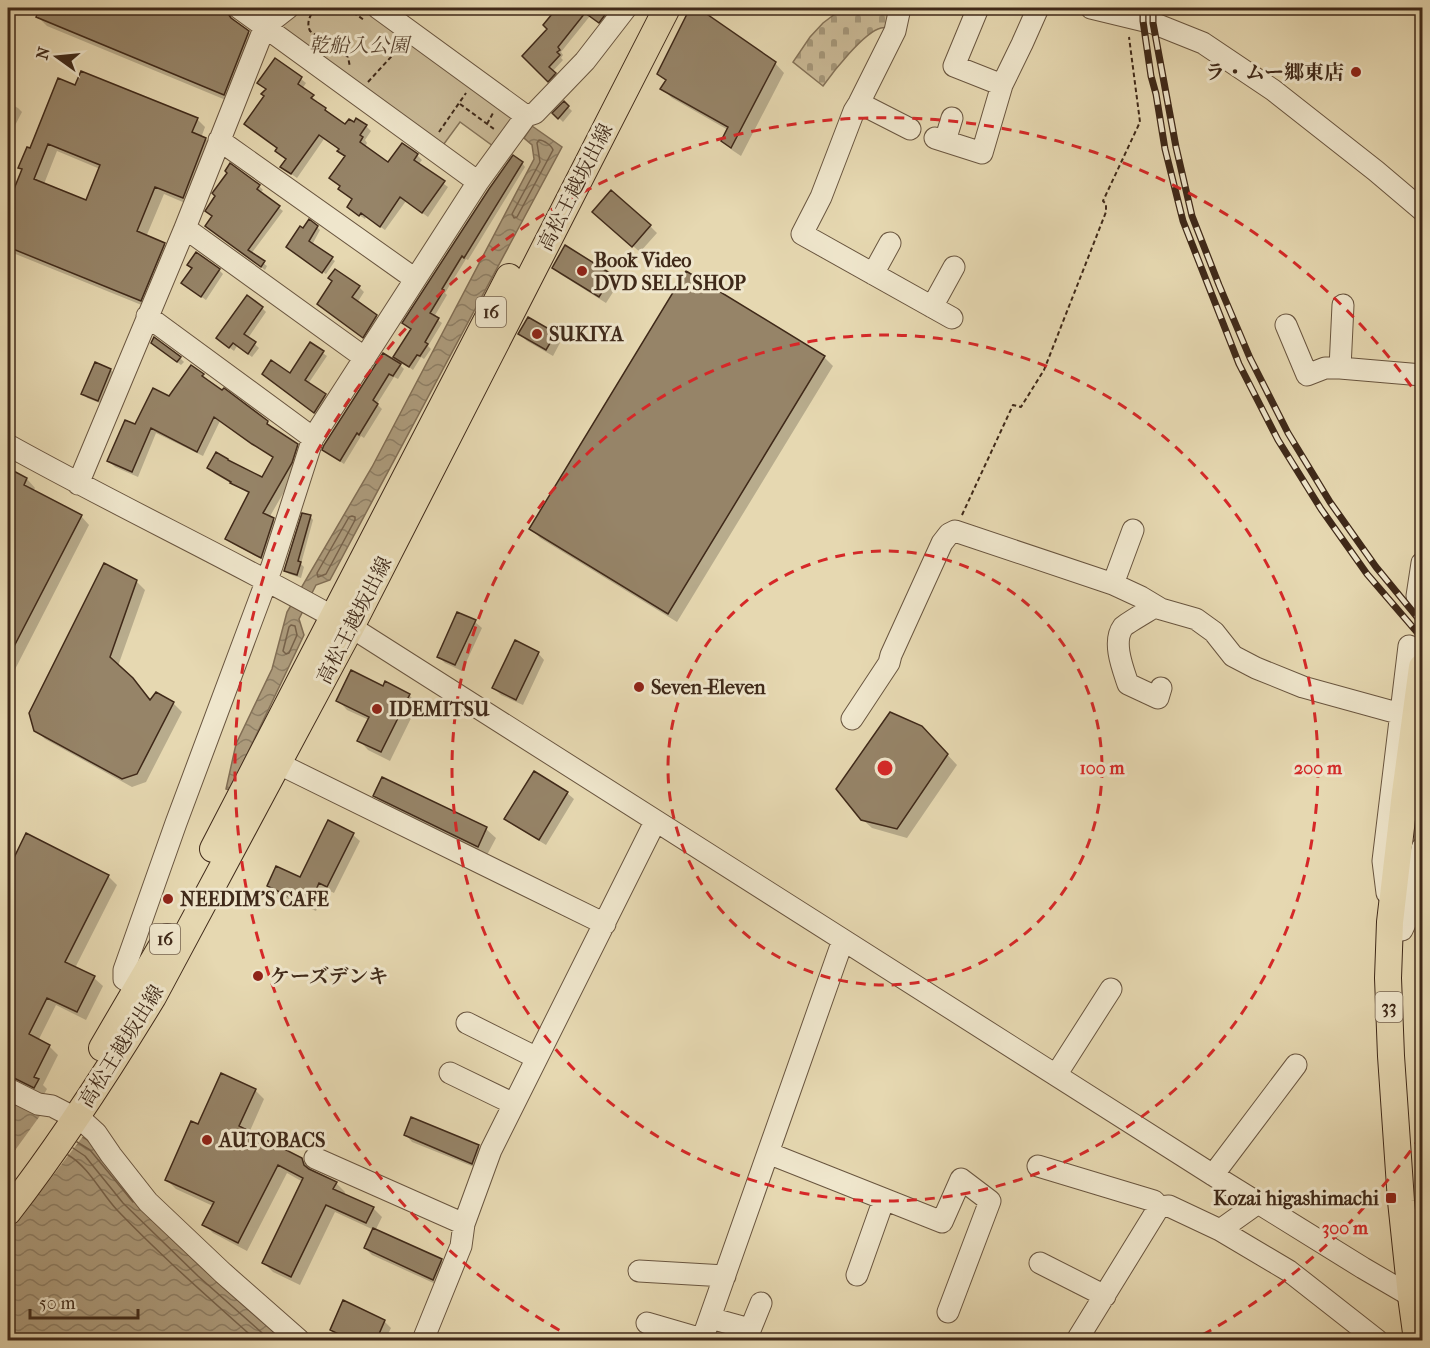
<svg xmlns="http://www.w3.org/2000/svg" width="1430" height="1348" font-family="'IM FELL French Canon','Noto Serif JP',serif">
	<style>
		.cemetery { fill: url(#cemetery-stones); stroke: #847258; stroke-width: 1.5 }
		.park { fill: #caba97; stroke: #847258; stroke-width: 1.5 }
		.water { fill: url(#water-waves); stroke: #816e55; stroke-width: 1.5 }
		.pier { fill: #e6d8b1 }
		.shadow { fill: #0003; fill-rule: evenodd }
		.lines { fill: none; stroke-linecap: round; stroke-linejoin: round }
		.shore { stroke: #76624b; stroke-width: 1.5 }
		.building { fill: #968468; stroke: #3f2919; stroke-width: 1.5; fill-rule: evenodd }
		.minor-casing { stroke: #69553f; stroke-width: 23 }
		.major-casing { stroke: #3f2919; stroke-width: 28 }
		.path { stroke: #3f2919; stroke-width: 2; stroke-dasharray: 4.5 3; stroke-linecap: butt }
		.minor { stroke: #efe6cc; stroke-width: 21 }
		.major { stroke: #e6d8b1; stroke-width: 26 }
		.rail-casing { stroke: #3f2919; stroke-width: 7 }
		.rail { stroke: #efe6cc; stroke-width: 4.5; stroke-dasharray: 14; stroke-linecap: butt }
		.ring { fill: none; stroke: #d62828; stroke-width: 3; stroke-dasharray: 10 8 }
		.poi-dot { fill: #8f2418; stroke: #efe6cc; stroke-width: 2 }
		.labels { text-anchor: middle; stroke-width: 6; stroke-linejoin: round; paint-order: stroke }
		.shield { fill: #efe6cc; stroke: #74624f; stroke-width: 1.5 }
		.shield-label { font-size: 18px; font-weight: bold; fill: #3f2919 }
		.park-label { font-size: 20px; font-style: italic; fill: #5b4632; stroke: #efe6cc }
		.poi-label { font-size: 20px; font-weight: bold; fill: #3f2919; stroke: #efe6cc; text-anchor: start }
		.street-label { font-size: 20px; fill: #3f2919; stroke: #efe6cc }
		.centre { fill: #d62828; stroke: #efe6cc; stroke-width: 3 }
		.ring-label { font-size: 18px; text-anchor: middle; font-weight: bold; fill: #d62828; stroke: #efe6cc; stroke-width: 6; stroke-linejoin: round; paint-order: stroke }
	</style>
	<defs>
		<pattern id="cemetery-stones" width="16" height="16" patternUnits="userSpaceOnUse" patternTransform="scale(1.5)"><rect width="16" height="16" fill="#caba97"/><path d="M2 7V4a2 2 0 0 1 4 0v3zM10 15v-3a2 2 0 0 1 4 0v3z" fill="#a5977a"/></pattern>
		<pattern id="water-waves" width="16" height="10" patternUnits="userSpaceOnUse" patternTransform="scale(1.5)"><rect width="16" height="10" fill="#ad9c7d"/><path d="M0 5q4-4 8 0t8 0" fill="none" stroke="#8e7f66"/></pattern>
	</defs>
	<rect width="100%" height="100%" fill="#e6d8b1"/>
	<filter id="stains"><feTurbulence type="fractalNoise" baseFrequency=".00333" numOctaves="4"/><feColorMatrix values="0 0 0 0 .2 0 0 0 0 .09 0 0 0 0 .02 0 0 0 .5 -.17"/></filter>
	<radialGradient id="worn" r=".72"><stop offset=".6" stop-color="#630" stop-opacity="0"/><stop offset="1" stop-color="#630" stop-opacity=".3"/></radialGradient>
	<!-- cemetery -->
	<path class="cemetery" d="M843 8H896L891 28C888 28 885 27 881 28 864 32 833 72 823 86L793 62 810 37 823 23Z"/>
	<!-- park -->
	<path class="park" d="M302 8H368L516 116 493 146 460 122 441 148 285 36 282 26Z"/>
	<!-- water -->
	<path class="water" d="M532 126 562 147 330 580 316 585 299 619 304 635 230 790 226 789 236 744 272 669 287 612 372 467 534 159 532 145 524 138Z
		M8 1098 86 1139 94 1146 290 1340H8Z"/>
	<!-- pier -->
	<path class="pier" d="M42 1113 84 1135 8 1234V1160Z"/>
	<!-- shadow -->
	<path class="shadow" d="M41 8H222L235 20 236 24 248 32 258 42 233 103 47 26 38 17Z
		M559 8H603L612 15 603 26 590 16 561 52 563 55 561 58 563 60 552 72 559 78 553 85 524 56 549 30 545 25Z
		M692 8H695L775 63 784 73 741 156 732 150 722 140 728 130 672 98 662 89 667 82 658 74Z
		M276 60 301 79 306 83 302 89 317 101 316 103 346 127 366 126 371 131 365 140 367 143 365 147 388 164 417 155 422 160 418 165 448 187 428 217 406 201 385 230 366 217 365 219 353 211V200L340 189 346 157 339 151 340 150 324 139 297 178 287 171 288 159 279 149 266 97Z
		M76 87 197 119 205 127 201 138 206 139 214 148 192 206 164 194 146 237 164 244 173 252 149 308 8 251V208L23 170 20 168 31 150ZM57 151 100 169 87 202 44 184Z
		M8 103 18 108 22 112 11 133 8 132Z
		M564 103 572 111 563 122 554 113Z
		M522 163 525 167 468 260 466 259 445 293 447 295 434 317 442 323 428 346 431 349 424 359 421 357 413 370 395 357Z
		M229 173 259 186 263 190 260 193 283 211 251 254 267 266 265 270 207 226 214 217Z
		M601 219 650 226 657 233 640 252Z
		M317 227 320 230 312 245 335 261 326 274 291 250 303 230Z
		M554 267 612 276 619 283 606 303 560 274Z
		M193 268 219 270 223 274 206 300 187 287Z
		M359 287 364 292 357 303 376 316 382 322 369 342 324 309 318 304Z
		M262 308 266 312 248 338 259 348 252 357 237 346 234 351 222 342Z
		M520 334H555L561 341 553 356 527 341Z
		M311 345 327 356 308 384 329 399 318 416 267 378 291 375Z
		M157 347 180 358 184 362 181 365Z
		M383 355 400 365 404 369 398 379 394 377 377 404 382 409 364 438 361 436 344 464 329 454 324 450Z
		M824 357 833 366 677 622 540 538 531 528Z
		M111 370 115 374 102 404 87 398 83 393Z
		M203 375 208 380 267 422 273 428 272 429 297 445 303 451 297 469 269 518 279 525 267 562 233 544 227 538 250 494 215 474 209 468 263 479 274 458 220 421 203 456 156 433 138 477 115 467 109 461 135 426 169 398Z
		M8 470 27 479 35 488 33 491 81 516 89 525 8 683V509L14 496 8 492Z
		M310 516 313 520 301 564 304 567 301 578 289 574 285 571Z
		M136 581 145 590 118 666 142 689 152 701 173 703 182 712 146 782 132 787 45 739 36 730Z
		M475 622 482 628 462 671 445 663 438 656Z
		M538 653 544 660 523 705 501 695 494 688Z
		M384 688 409 695 418 704 390 761 368 750 359 740 369 720 347 710 338 700Z
		M931 737 957 765 907 838 872 828 862 819Z
		M383 779 486 829 496 838 487 855 384 805 375 796Z
		M567 793 574 799 546 845 513 825 506 819Z
		M329 823 353 835 360 841 334 893 326 889 316 911 275 893 269 886 301 879Z
		M26 835 108 876 117 885 75 968 94 978 103 986 86 1020 56 1005 38 1041 49 1046 58 1055 43 1085 47 1089 43 1096 8 1080V873Z
		M255 1090 264 1099 249 1133 302 1160 311 1169 312 1172 336 1183 345 1192 344 1195 373 1208 382 1217 375 1231 441 1261 448 1267 440 1286 372 1255 365 1248 374 1230 335 1212 300 1285 273 1272 264 1263 303 1182 287 1173 247 1251 213 1233 204 1224 213 1206 176 1189 167 1180 199 1126Z
		M406 1135 478 1146 485 1153 479 1169 412 1142Z
		M384 1321 391 1328 385 1340H348L338 1336 331 1329Z"/>
	<g class="lines">
		<!-- shore -->
		<path class="shore" d="M539 140C544 140 552 146 553 150L517 217 514 218 512 214 540 162 537 143Z
			M352 516 355 517V520L326 574 318 577 317 573 349 517Z
			M291 625 295 626 297 635 289 653 286 654 283 651 289 627Z
			M77 1142 90 1150 133 1202
			M73 1148 85 1156 123 1203 198 1276 270 1340
			M68 1155C89 1167 101 1193 117 1210 161 1256 209 1298 256 1340"/>
	</g>
	<!-- building -->
	<path class="building" d="M40 8H224L231 18 249 31 224 95 36 17Z
		M557 8H610L599 23 585 13 558 47 560 50 557 52 560 55 549 67 556 73 548 82 522 56 547 29 543 25Z
		M690 8H698L776 62 731 148 721 141 728 127 660 89 666 80 657 74Z
		M275 58 302 77 298 84 314 95 311 98 326 108 325 110 345 124 349 119 354 122 356 118 367 125 360 135 363 137 360 142 388 162 402 143 418 154 414 160 445 181 422 213 400 197 380 227 361 213 359 216 347 207 352 199 338 189 340 186 329 178 345 156 337 151 339 149 319 135 291 174 280 167 286 159 275 151 277 148 244 124 264 96 261 94 266 89 257 83Z
		M81 71 198 118 192 132 206 138 183 198 155 187 137 231 165 243 141 301 8 247V204L22 169 18 168 27 147 30 148 58 78 75 85ZM48 144 100 165 86 200 34 179Z
		M564 101 569 106 558 119 552 113Z
		M513 155 523 162 464 258 462 256 442 289 444 290 430 313 439 318 425 342 428 344 420 356 417 355 409 367 393 357 411 329 402 323 489 189Z
		M230 163 260 185 257 189 280 206 248 250 265 261 261 267 205 226 212 216 205 211 215 196 212 193 213 192 227 173 225 171Z
		M611 190 651 225 632 247 592 212Z
		M309 219 318 226 309 241 333 257 322 273 286 247 300 226 303 228Z
		M565 245 613 275 599 297 552 268Z
		M196 252 220 269 201 297 181 283 192 268 187 265Z
		M335 269 360 286 352 297 377 315 363 338 317 304 332 281 328 278Z
		M686 271 825 356 668 614 529 529Z
		M247 295 263 307 244 334 256 342 248 354 233 343 229 348 216 338Z
		M528 317 556 333 546 350 518 334Z
		M154 337 181 357 177 362 151 343Z
		M310 342 324 351 305 380 326 394 314 413 262 374 271 360 290 373Z
		M383 353 401 364 393 376 389 374 373 400 378 404 359 435 357 433 340 461 322 450 324 445Z
		M95 362 111 369 98 401 81 394Z
		M191 365 204 374 202 376 222 390 224 388 268 421 267 424 298 444 292 463 263 513 274 518 261 558 225 539 249 492 230 483 231 482 207 468 216 452 228 459V460L262 477 273 457 252 444 214 417 197 452 151 428 132 472 107 461 125 420 135 424 153 388 169 396Z
		M8 468 27 478 24 485 82 515 8 658V505L14 493 8 489Z
		M302 513 311 515 298 561 301 562 297 575 284 571Z
		M104 563 137 580 110 657 133 678 150 700 156 692 174 702 137 774 122 779 34 731 29 713Z
		M457 612 476 620 455 665 437 657Z
		M515 640 539 652 516 700 492 688Z
		M351 670 383 686 385 681 410 694 381 752 357 741 369 717 336 701Z
		M890 712 922 726 948 754 897 829 861 820 836 789Z
		M534 771 568 792 539 840 504 819Z
		M382 777 487 827 478 847 373 796Z
		M328 820 354 833 327 887 319 883 309 906 267 886 276 866 300 877Z
		M26 833 109 875 65 962 95 976 77 1012 47 998 29 1034 50 1045 34 1077 39 1079 34 1088 14 1078 8 1076V870Z
		M221 1073 256 1089 239 1126 302 1158 304 1165 309 1169 337 1182 333 1189 374 1207 366 1223 326 1205 291 1277 262 1263 303 1178 278 1165 238 1243 202 1225 214 1202 165 1180 191 1121 198 1124Z
		M411 1117 479 1145 472 1164 404 1135Z
		M373 1228 442 1259 433 1280 364 1248Z
		M343 1300 385 1320 376 1341H353L330 1330Z"/>
	<g class="lines">
		<defs>
			<path id="minor" d="M239 8 478 182
				M378 8 526 116
				M900 8 895 31 859 103 854 111 821 197 802 234 952 318
				M978 8 954 66 1002 85
				M1091 8 1153 23 1203 43 1273 90 1376 171 1422 210
				M859 103 910 129
				M935 138 982 153 1002 85 1022 44 1038 8
				M219 140 415 279
				M945 141 952 118
				M185 228 365 358
				M873 274 890 243
				M1343 305 1340 368 1422 375
				M932 307 954 267
				M147 316 313 438
				M1286 325 1307 375 1325 368H1340
				M8 445C121 508 239 563 351 627L1213 1175 1363 1268 1411 1296 1422 1304
				M78 484 185 228 265 26 288 8
				M1422 563 1417 596 1422 603
				M1113 584 1133 530
				M1156 606C1150 610 1127 623 1123 627 1112 642 1123 669 1128 684L1158 698 1161 688
				M852 719 889 663 891 655 942 543 949 534 955 531 1113 584 1141 597 1161 609 1196 619 1214 632 1233 656 1256 668 1303 687 1401 714
				M263 756 605 924
				M1387 893 1383 861 1409 646
				M1402 930 1408 917 1422 848
				M150 995 124 979V970L176 823 272 566 313 438 478 182 526 116 535 113 585 61 626 8
				M467 1023 537 1058
				M450 1073 514 1104
				M1056 1075 1111 989
				M8 1089 38 1104 52 1106 85 1123 96 1133 111 1155 148 1202 223 1273 299 1340
				M768 1153 942 1222 961 1179 990 1201 948 1312
				M315 1158 464 1224
				M1038 1166 1154 1201 1159 1207
				M1213 1175 1296 1065
				M1220 1230 1258 1203
				M1040 1263 1105 1296
				M639 1271 725 1276
				M857 1275 884 1199
				M710 1318 750 1329
				M647 1323 702 1339
				M423 1340 461 1246 464 1224 491 1150 655 822
				M702 1340 843 940
				M746 1340 761 1303
				M1077 1340 1159 1207 1169 1206 1220 1230 1289 1271 1377 1340"/>
			<path id="major" d="M213 849 509 277
				M102 1048 167 937
				M8 1212C61 1144 108 1071 153 997L351 627 667 8
				M1417 1340 1411 1296 1401 1201 1391 1056 1388 978 1390 922 1405 793 1422 667"/>
		</defs>
		<!-- minor casing -->
		<use href="#minor" class="minor-casing"/>
		<!-- major casing -->
		<use href="#major" class="major-casing"/>
		<!-- path -->
		<path class="path" d="M316 8C310 15 306 22 310 31L320 38 326 40 348 57 350 67
			M347 8 364 20
			M368 82 401 46
			M460 104 494 129
			M487 124 493 113
			M439 132 466 93
			M962 515 1013 405 1021 407 1044 370 1106 212V204L1103 201 1140 122 1129 37"/>
		<!-- minor -->
		<use href="#minor" class="minor"/>
		<!-- major -->
		<use href="#major" class="major"/>
		<defs>
			<path id="rail" d="M1143 8V21L1151 76 1156 94 1165 149 1183 221 1239 364 1278 440 1321 509 1367 574 1422 638
				M1153 8V23L1176 147 1192 216 1219 285 1250 358 1288 433 1330 502 1376 567 1422 623"/>
		</defs>
		<!-- rail casing -->
		<use href="#rail" class="rail-casing"/>
		<!-- rail -->
		<use href="#rail" class="rail"/>
	</g>
	<!-- distance rings -->
	<g class="ring">
		<circle cx="885" cy="768" r="217"/>
		<circle cx="885" cy="768" r="433"/>
		<path d="M1421 1136A650 650 0 0 1 1195 1339M575 1339A650 650 0 1 1 1421 400"/>
	</g>
	<!-- markers -->
	<g class="poi-dot">
		<circle cx="1356" cy="72" r="6"/>
		<circle cx="582" cy="271" r="6"/>
		<circle cx="537" cy="334" r="6"/>
		<circle cx="639" cy="687" r="6"/>
		<circle cx="377" cy="709" r="6"/>
		<circle cx="168" cy="899" r="6"/>
		<circle cx="258" cy="976" r="6"/>
		<circle cx="207" cy="1140" r="6"/>
		<rect x="1385" y="1192" width="12" height="12" rx="3"/>
	</g>
	<g class="labels">
		<!-- shield labels -->
		<g class="shield">
			<rect x="476" y="297" width="30" height="30" rx="4.5"/>
			<rect x="150" y="924" width="30" height="30" rx="4.5"/>
			<rect x="1375.5" y="992" width="27" height="30" rx="4.5"/>
		</g>
		<g class="shield-label">
			<text x="491" y="318">16</text>
			<text x="165" y="945">16</text>
			<text x="1389" y="1013">33</text>
		</g>
		<!-- park labels -->
		<g class="park-label">
			<text x="359" y="52">乾船入公園</text>
		</g>
		<!-- poi labels -->
		<g class="poi-label">
			<text x="1344" y="79" text-anchor="end">ラ・ムー郷東店</text>
			<text x="594" y="267">Book Video<tspan x="594" dy="23">DVD SELL SHOP</tspan></text>
			<text x="549" y="341">SUKIYA</text>
			<text x="651" y="694">Seven-Eleven</text>
			<text x="389" y="716">IDEMITSU</text>
			<text x="180" y="906">NEEDIM'S CAFE</text>
			<text x="270" y="983">ケーズデンキ</text>
			<text x="219" y="1147">AUTOBACS</text>
			<text x="1379" y="1205" text-anchor="end">Kozai higashimachi</text>
		</g>
		<!-- street labels -->
		<g class="street-label">
			<text transform="translate(575 187) rotate(-63)" y="7">高松王越坂出線</text>
			<text transform="translate(354 620) rotate(-63)" y="7">高松王越坂出線</text>
			<text transform="translate(121 1046) rotate(-58)" y="7">高松王越坂出線</text>
		</g>
	</g>
	<circle cx="885" cy="768" r="9" class="centre"/>
	<g class="ring-label">
		<text x="1102" y="774">100 m</text>
		<text x="1318" y="774">200 m</text>
		<text x="1345" y="1234">300 m</text>
	</g>
	<!-- margin -->
	<rect width="1430" height="1348" fill="none" stroke="#e6d8b1" stroke-width="30"/>
	<rect x="9" y="9" width="1412" height="1330" fill="none" stroke="#3f2919" stroke-width="3"/>
	<rect x="15" y="15" width="1400" height="1318" fill="none" stroke="#3f2919" stroke-width="1.5"/>
	<!-- north arrow -->
	<g transform="translate(57 57) rotate(285)" stroke="#efe6cc" stroke-width="4.5" paint-order="stroke">
	<path d="M0-4.5L10 22L0 15L-10 22Z" fill="#3f2919"/>
	<text y="-9" font-size="16" font-weight="bold" text-anchor="middle" fill="#3f2919">N</text>
	</g>
	<!-- scale -->
	<path d="M30 1309v9h108v-9" fill="none" stroke="#3f2919" stroke-width="3"/>
	<text x="39" y="1309" font-size="18" fill="#3f2919" stroke="#efe6cc" stroke-width="4.5" paint-order="stroke">50 m</text>
	<rect width="100%" height="100%" filter="url(#stains)"/>
	<rect width="100%" height="100%" fill="url(#worn)"/>
</svg>
